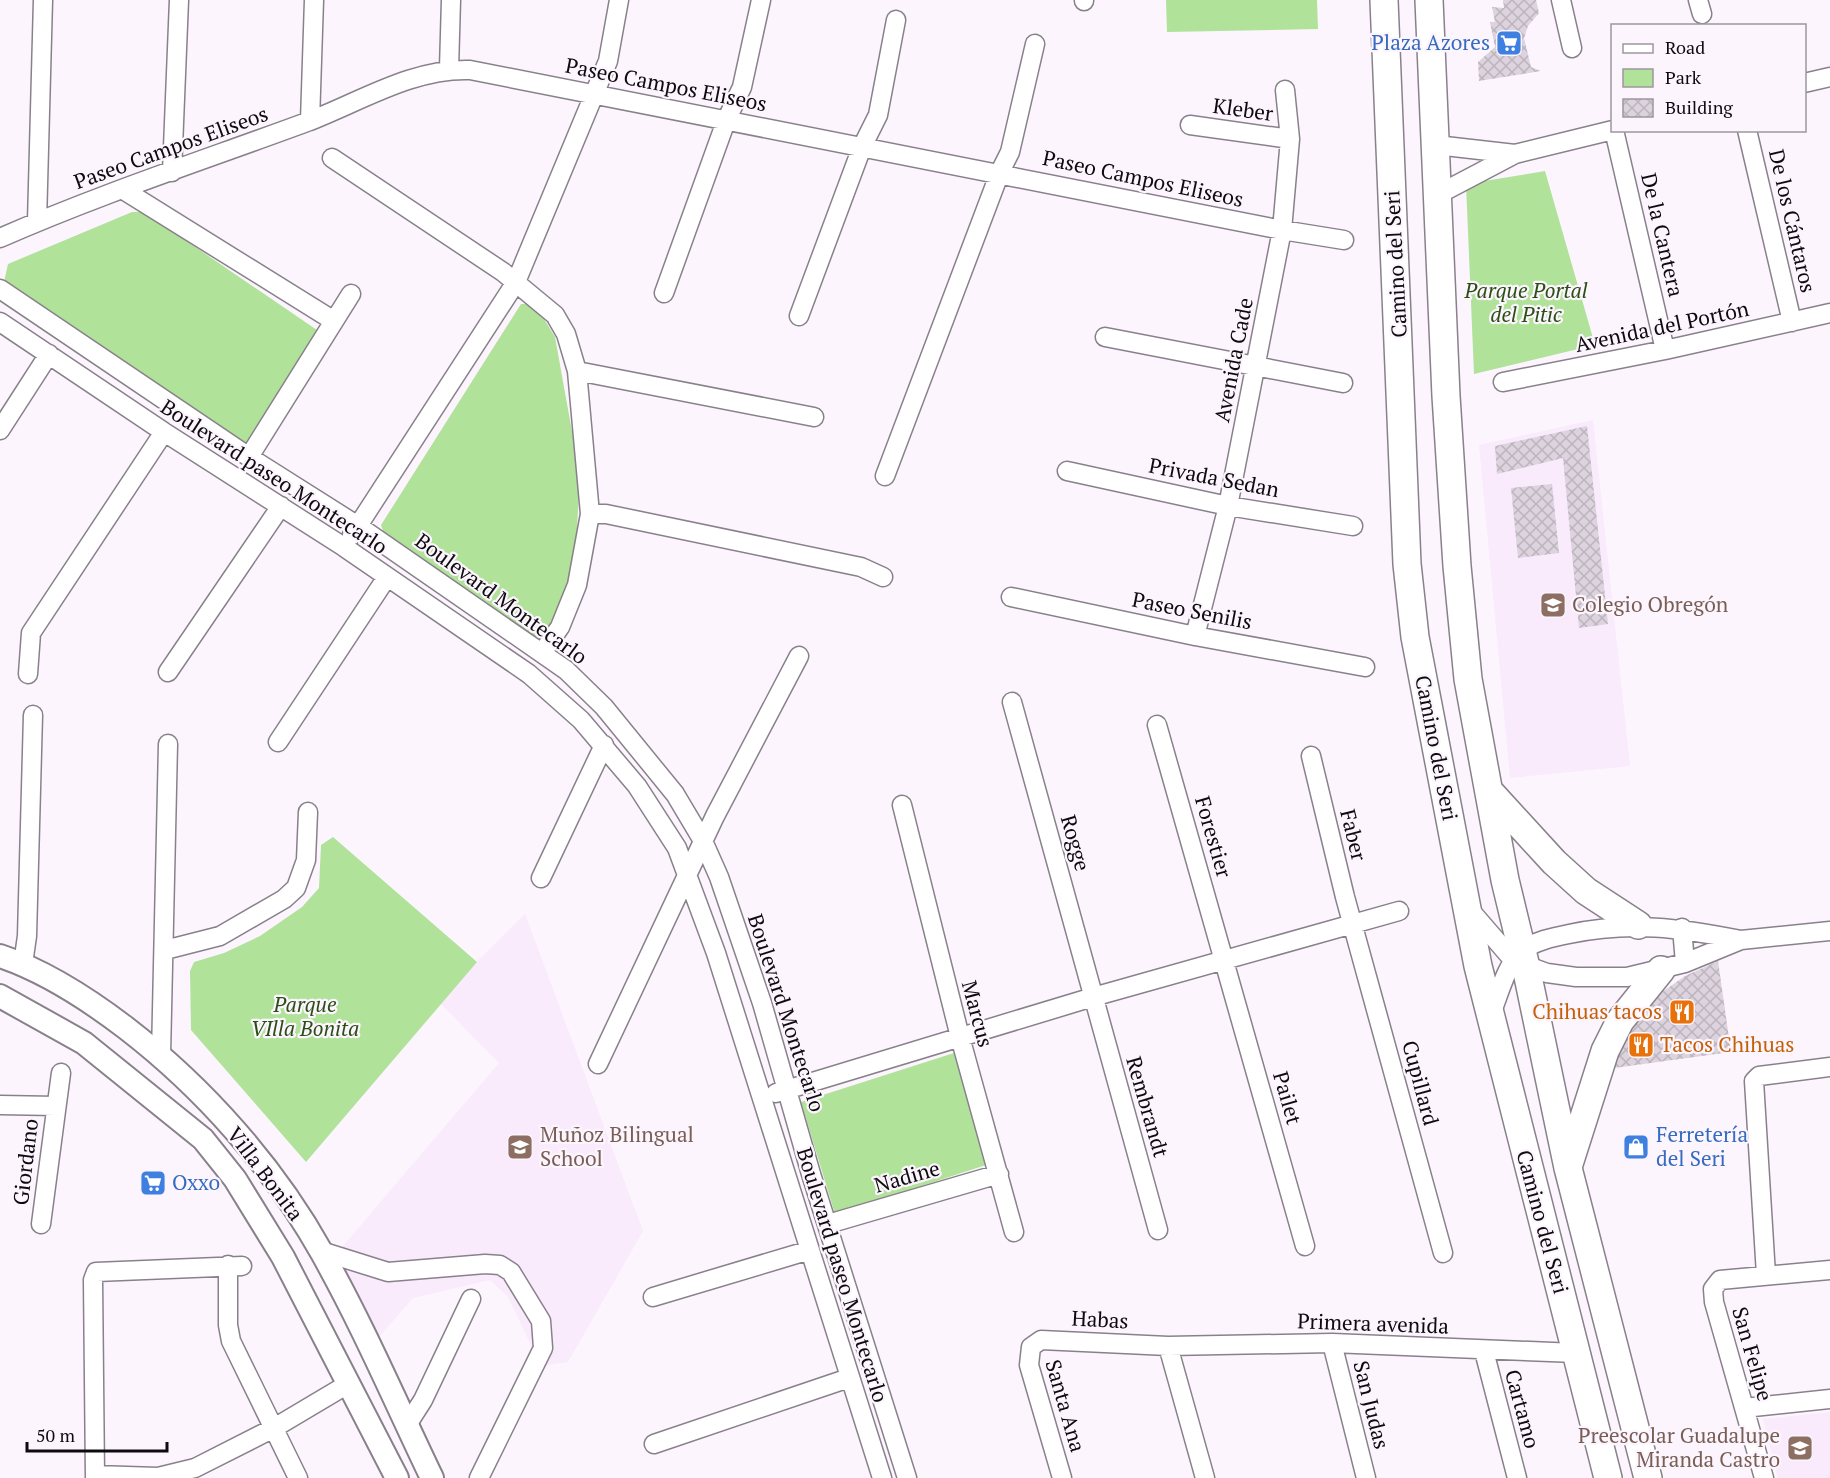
<svg xmlns="http://www.w3.org/2000/svg" width="1830" height="1478" font-family="'PT Serif',serif">
	<style>
		.built { fill: #f9eafc }
		.green { fill: #b0e299 }
		.building { fill: url(#building-cross-hatch) }
		.lines { fill: none; stroke-linecap: round; stroke-linejoin: round }
		.minor-casing { stroke: #89808b; stroke-width: 21 }
		.tertiary-casing { stroke: #89808b; stroke-width: 26 }
		.primary-casing { stroke: #89808b; stroke-width: 30 }
		.minor { stroke: #fff; stroke-width: 18 }
		.tertiary { stroke: #fff; stroke-width: 22 }
		.primary { stroke: #fff; stroke-width: 27 }
		.labels { text-anchor: middle; stroke-width: 4.5; stroke-linejoin: round; paint-order: stroke }
		.shop-label { font-size: 21px; fill: #366cbe; stroke: #fcf5fe; text-anchor: start }
		.street-label { font-size: 21px; fill: #0e0b0f; stroke: #fcf5fe }
		.park-label { font-size: 21px; font-style: italic; fill: #2a4e14; stroke: #fcf5fe }
		.education-label { font-size: 21px; fill: #785e54; stroke: #fcf5fe; text-anchor: start }
		.food-label { font-size: 21px; fill: #c56008; stroke: #fcf5fe; text-anchor: end }
	</style>
	<defs>
		<pattern id="building-cross-hatch" width="8" height="8" patternUnits="userSpaceOnUse" patternTransform="scale(1.5)"><rect width="8" height="8" fill="#dcd3de"/><path d="M0 0l8 8M0 8l8-8" fill="none" stroke="#bcb4bd"/></pattern>
	</defs>
	<rect width="100%" height="100%" fill="#fcf5fe"/>
	<!-- built -->
	<path class="built" d="M1593 420 1630 766 1510 778 1479 445Z
		M525 914 643 1231 568 1362 541 1366 508 1297 490 1280 413 1298 378 1338 337 1253 499 1063 438 1001Z
		M1830 1412V1478H1778L1763 1419Z"/>
	<!-- green -->
	<path class="green" d="M1166 0H1317L1318 29 1167 32Z
		M1545 171 1595 345 1474 374 1466 184Z
		M132 212H144L317 330 320 339 253 446H240L4 282 8 264Z
		M521 304H535L555 337 580 476 574 579 551 634 532 639 386 539 381 525Z
		M333 837 477 962 306 1162 191 1030 190 971 194 962 224 953 260 936 302 907 319 888 321 845Z
		M957 1052 986 1165 835 1214 801 1102Z"/>
	<!-- building -->
	<path class="building" d="M1503 0H1536L1539 13 1528 26 1524 38 1531 67 1541 71 1479 81 1478 62 1495 47 1490 22H1495L1492 7 1504 8Z
		M1587 426 1608 624 1579 628 1563 458 1497 474 1495 446Z
		M1552 484 1559 553 1518 558 1511 488Z
		M1718 961 1731 1052 1607 1069 1611 1050 1655 997 1685 976Z"/>
	<g class="lines">
		<defs>
			<path id="minor" d="M1084 0V1
				M1561 0 1572 48
				M1698 0 1702 14
				M449 69 451 0
				M1804 83 1830 77
				M310 121 314 0
				M1190 125 1290 139
				M1614 130 1665 350
				M1747 130 1792 322
				M1436 145 1515 154
				M332 158 503 272 555 315 566 334 577 371 590 514 577 585 560 627 542 653
				M172 172 179 0
				M122 189 334 321
				M1439 194 1515 154 1613 130
				M37 222 43 0
				M0 238C100 194 204 160 307 122 360 102 412 68 470 70L1282 230 1344 240
				M0 289 249 457 358 526 566 670 604 707 675 794 703 841 719 877 762 1003 811 1174 907 1478
				M664 293 726 121 742 87 761 0
				M799 316 862 147 878 115 896 20
				M0 322 164 432 344 547 529 674 581 720 637 786 677 848 716 953 882 1478
				M1105 337 1343 383
				M577 371 814 417
				M1503 382 1665 350 1830 313
				M0 430 49 354
				M249 457 351 294
				M1067 471 1228 506 1353 526
				M885 476 1000 172 1010 152 1035 44
				M590 514H606L861 567 883 577
				M352 535 516 282 608 61 619 0
				M1011 597 1195 636 1365 667
				M1195 636 1228 506 1282 230 1290 139 1285 90
				M168 672 281 506
				M28 674 31 633 164 432
				M1012 702 1158 1230
				M1157 725 1305 1246
				M278 742 387 577
				M1311 756 1345 897 1443 1253
				M902 805 960 1037 1014 1232
				M541 878 604 745
				M1469 909 1514 961 1547 973 1576 977H1627L1685 963 1741 940 1830 931
				M1682 928 1685 963
				M165 950 220 936 284 899 296 888 306 860 308 812
				M23 964 27 936 33 715
				M1490 1016C1499 996 1505 966 1522 951 1534 941 1554 937 1569 934 1631 921 1680 928 1741 940
				M161 1055 168 744
				M598 1064 715 816 799 656
				M776 1093 1093 997 1399 911
				M0 1105 56 1106
				M41 1224 61 1073
				M828 1224 999 1174
				M321 1251 388 1272 485 1264 500 1265 511 1272 541 1321 543 1348 479 1478
				M228 1265V1325L231 1341 298 1478
				M1766 1275 1754 1081 1759 1076 1830 1067
				M653 1297 810 1250
				M1332 1343 1366 1478
				M1168 1346 1205 1478
				M1484 1351 1517 1478
				M1744 1408 1830 1399
				M407 1425 423 1400 471 1299
				M654 1444 849 1378
				M95 1475 158 1477 195 1468 274 1428 348 1384
				M95 1478 93 1280 96 1272 242 1266
				M1062 1478 1029 1365 1031 1347 1041 1340 1168 1346 1332 1343 1576 1353
				M1764 1478 1714 1302 1713 1289 1720 1280 1830 1270"/>
			<path id="tertiary" d="M0 956C45 971 88 999 126 1028 204 1088 274 1167 322 1253 363 1326 396 1403 432 1478
				M0 996 84 1043 203 1139 235 1179 283 1257 397 1478"/>
			<path id="primary" d="M1384 0 1407 564 1415 637 1478 966 1608 1478
				M1429 0 1446 396 1457 566 1468 679 1505 880 1526 967 1568 1168 1648 1478
				M1489 791 1554 862 1586 891 1638 925
				M1569 1164 1605 1051 1620 1021 1661 970"/>
		</defs>
		<!-- minor casing -->
		<use href="#minor" class="minor-casing"/>
		<!-- tertiary casing -->
		<use href="#tertiary" class="tertiary-casing"/>
		<!-- primary casing -->
		<use href="#primary" class="primary-casing"/>
		<!-- minor -->
		<use href="#minor" class="minor"/>
		<!-- tertiary -->
		<use href="#tertiary" class="tertiary"/>
		<!-- primary -->
		<use href="#primary" class="primary"/>
	</g>
	<!-- icons -->
	<defs>
		<symbol id="supermarket-square" viewBox="-11 -11 22 22"><rect x="-9" y="-9" width="18" height="18" rx="4" fill="#3f7fe0" stroke="#fcf5fe"/><path d="M-6-5.5h2.5l.6 2H6L4.5 2H-2.5L-4.4-4H-6ZM-1.5 3.2a1.3 1.3 0 1 0 .1 0ZM3 3.2a1.3 1.3 0 1 0 .1 0Z" fill="#fff"/></symbol>
		<symbol id="school-square" viewBox="-11 -11 22 22"><rect x="-9" y="-9" width="18" height="18" rx="4" fill="#8d6e63" stroke="#fcf5fe"/><path d="M0-5L7-2L0 1L-7-2ZM-4 1L0 2.5L4 1V4Q0 6-4 4Z" fill="#fff"/></symbol>
		<symbol id="restaurant-square" viewBox="-11 -11 22 22"><rect x="-9" y="-9" width="18" height="18" rx="4" fill="#e8710a" stroke="#fcf5fe"/><path d="M-5-6h1v4h1v-4h1v4h1v-4h1v5L-1.5 .5V6h-2V.5L-5-1ZM5-6V6H3V1.5H1.5Q1.5-4 5-6Z" fill="#fff"/></symbol>
		<symbol id="shop-square" viewBox="-11 -11 22 22"><rect x="-9" y="-9" width="18" height="18" rx="4" fill="#3f7fe0" stroke="#fcf5fe"/><path d="M-5-2.5h2.3a2.7 3.5 0 0 1 5.4 0H5L5.5 6h-11ZM-1.5-2.5h3a1.5 2.3 0 0 0-3 0Z" fill="#fff"/></symbol>
	</defs>
	<g fill-rule="evenodd">
		<use href="#supermarket-square" x="1494" y="28" width="30" height="30"/>
		<use href="#school-square" x="1538" y="590" width="30" height="30"/>
		<use href="#restaurant-square" x="1667" y="997" width="30" height="30"/>
		<use href="#restaurant-square" x="1626" y="1030" width="30" height="30"/>
		<use href="#school-square" x="505" y="1132" width="30" height="30"/>
		<use href="#shop-square" x="1621" y="1132" width="30" height="30"/>
		<use href="#supermarket-square" x="138" y="1168" width="30" height="30"/>
		<use href="#school-square" x="1785" y="1433" width="30" height="30"/>
	</g>
	<g class="labels">
		<!-- shop labels -->
		<g class="shop-label">
			<text x="1490" y="50" text-anchor="end">Plaza Azores</text>
			<text x="1656" y="1142">Ferretería<tspan x="1656" dy="24">del Seri</tspan></text>
			<text x="172" y="1190">Oxxo</text>
		</g>
		<!-- street labels -->
		<g class="street-label">
			<text transform="translate(666 85) rotate(11)" y="7">Paseo Campos Eliseos</text>
			<text transform="translate(1243 110) rotate(8)" y="7">Kleber</text>
			<text transform="translate(171 148) rotate(-20)" y="7">Paseo Campos Eliseos</text>
			<text transform="translate(1143 179) rotate(12)" y="7">Paseo Campos Eliseos</text>
			<text transform="translate(1792 221) rotate(77)" y="7">De los Cántaros</text>
			<text transform="translate(1662 235) rotate(77)" y="7">De la Cantera</text>
			<text transform="translate(1396 264) rotate(-93)" y="7">Camino del Seri</text>
			<text transform="translate(1662 327) rotate(-12)" y="7">Avenida del Portón</text>
			<text transform="translate(1234 360) rotate(-79)" y="7">Avenida Cade</text>
			<text transform="translate(274 477) rotate(33)" y="7">Boulevard paseo Montecarlo</text>
			<text transform="translate(1214 478) rotate(11)" y="7">Privada Sedan</text>
			<text transform="translate(501 599) rotate(36)" y="7">Boulevard Montecarlo</text>
			<text transform="translate(1192 611) rotate(11)" y="7">Paseo Senilis</text>
			<text transform="translate(1436 748) rotate(79)" y="7">Camino del Seri</text>
			<text transform="translate(1353 835) rotate(76)" y="7">Faber</text>
			<text transform="translate(1213 837) rotate(74)" y="7">Forestier</text>
			<text transform="translate(1075 843) rotate(74)" y="7">Rogge</text>
			<text transform="translate(786 1013) rotate(72)" y="7">Boulevard Montecarlo</text>
			<text transform="translate(977 1014) rotate(75)" y="7">Marcus</text>
			<text transform="translate(1420 1083) rotate(75)" y="7">Cupillard</text>
			<text transform="translate(1287 1098) rotate(74)" y="7">Pailet</text>
			<text transform="translate(1147 1107) rotate(74)" y="7">Rembrandt</text>
			<text transform="translate(26 1162) rotate(-83)" y="7">Giordano</text>
			<text transform="translate(265 1174) rotate(53)" y="7">Villa Bonita</text>
			<text transform="translate(907 1177) rotate(-16)" y="7">Nadine</text>
			<text transform="translate(1542 1222) rotate(75)" y="7">Camino del Seri</text>
			<text transform="translate(842 1275) rotate(73)" y="7">Boulevard paseo Montecarlo</text>
			<text transform="translate(1100 1320) rotate(3)" y="7">Habas</text>
			<text transform="translate(1373 1324) rotate(2)" y="7">Primera avenida</text>
			<text transform="translate(1752 1354) rotate(74)" y="7">San Felipe</text>
			<text transform="translate(1371 1405) rotate(76)" y="7">San Judas</text>
			<text transform="translate(1065 1406) rotate(74)" y="7">Santa Ana</text>
			<text transform="translate(1522 1409) rotate(75)" y="7">Cartamo</text>
		</g>
		<!-- park labels -->
		<g class="park-label">
			<text x="1526" y="298">Parque Portal<tspan x="1526" dy="24">del Pitic</tspan></text>
			<text x="305" y="1012">Parque<tspan x="305" dy="24">VIlla Bonita</tspan></text>
		</g>
		<!-- education labels -->
		<g class="education-label">
			<text x="1572" y="612">Colegio Obregón</text>
			<text x="540" y="1142">Muñoz Bilingual<tspan x="540" dy="24">School</tspan></text>
			<text x="1780" y="1443" text-anchor="end">Preescolar Guadalupe<tspan x="1780" dy="24">Miranda Castro</tspan></text>
		</g>
		<!-- food labels -->
		<g class="food-label">
			<text x="1662" y="1019">Chihuas tacos</text>
			<text x="1660" y="1052" text-anchor="start">Tacos Chihuas</text>
		</g>
	</g>
	<!-- legend -->
	<rect x="1611" y="24" width="195" height="108" fill="#fcf5fe" stroke="#9d979e" stroke-width="1.5"/>
	<rect x="1623" y="44" width="30" height="9" fill="#ffffff" stroke="#9d979e" stroke-width="1.5"/>
	<text x="1665" y="54" font-size="18" fill="#0e0b0f">Road</text>
	<rect x="1623" y="69" width="30" height="18" fill="#b0e299" stroke="#9d979e" stroke-width="1.5"/>
	<text x="1665" y="84" font-size="18" fill="#0e0b0f">Park</text>
	<rect x="1623" y="99" width="30" height="18" fill="url(#building-cross-hatch)" stroke="#9d979e" stroke-width="1.5"/>
	<text x="1665" y="114" font-size="18" fill="#0e0b0f">Building</text>
	<!-- scale -->
	<path d="M27 1442v9h140v-9" fill="none" stroke="#0e0b0f" stroke-width="3"/>
	<text x="36" y="1442" font-size="18" fill="#0e0b0f" stroke="#fcf5fe" stroke-width="4.5" paint-order="stroke">50 m</text>
</svg>
